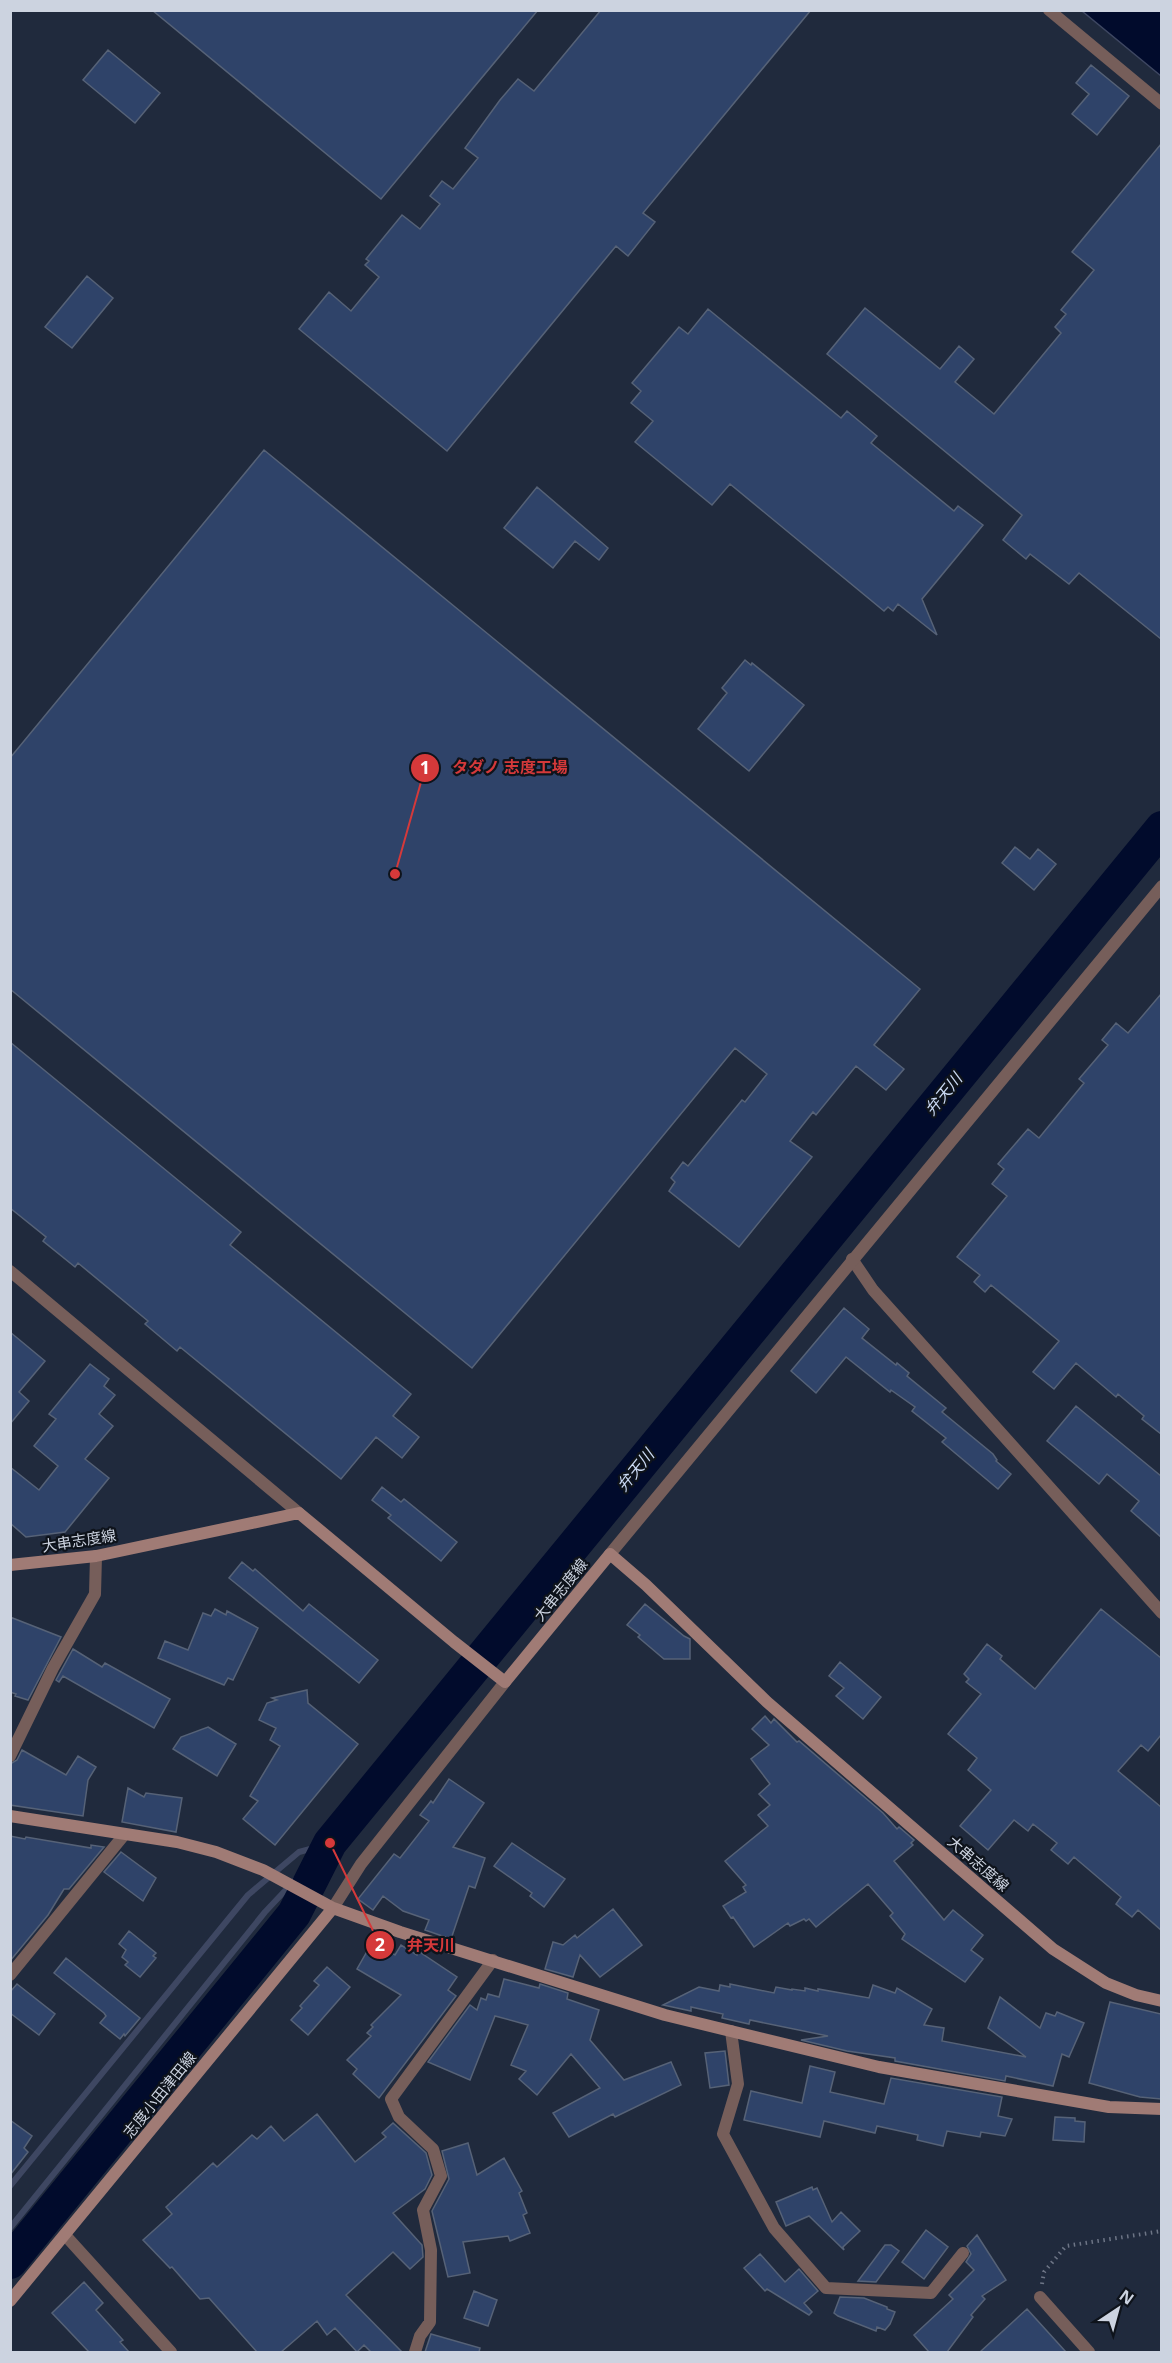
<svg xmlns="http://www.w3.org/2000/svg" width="1172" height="2363" font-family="'Noto Sans','Noto Sans JP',sans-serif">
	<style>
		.water { fill: #010b2c; stroke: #3e4762; stroke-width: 1.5 }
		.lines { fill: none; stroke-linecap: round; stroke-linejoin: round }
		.stream { stroke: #3e4762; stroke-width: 6 }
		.river { stroke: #010b2c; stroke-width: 34 }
		.building { fill: #2f4369; stroke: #566277; stroke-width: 1.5 }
		.path { stroke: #6d7586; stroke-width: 4; stroke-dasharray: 1.5 4.5; stroke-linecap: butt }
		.minor { stroke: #765e5a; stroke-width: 12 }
		.tertiary { stroke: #765e5a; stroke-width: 12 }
		.secondary { stroke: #a07b75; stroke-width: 12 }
		.labels { text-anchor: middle; stroke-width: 4.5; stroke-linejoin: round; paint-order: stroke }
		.street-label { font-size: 15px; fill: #ccd3e0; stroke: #0e131b }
		.water-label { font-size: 16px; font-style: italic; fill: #cbdaf4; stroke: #0e131b }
		.leader { fill: none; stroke: #d5393a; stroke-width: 2 }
		.callout-dot { fill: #d5393a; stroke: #0e131b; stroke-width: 2 }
		.mark-label { font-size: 18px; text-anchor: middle; font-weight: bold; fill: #fff }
		.callout-label { font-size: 16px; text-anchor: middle; font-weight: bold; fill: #d5393a; stroke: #0e131b; stroke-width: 4.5; stroke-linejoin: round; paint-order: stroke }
	</style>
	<rect width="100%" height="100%" fill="#202a3d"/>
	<!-- water -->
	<path class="water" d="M1082 11H1161V76Z"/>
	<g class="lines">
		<!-- stream -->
		<path class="stream" d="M10 2186 248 1895 299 1852 329 1844
			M10 2228 265 1912 330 1843"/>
		<!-- river -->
		<path class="river" d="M10 2262 294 1914 330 1843 1162 828"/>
	</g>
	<!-- building -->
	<path class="building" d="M152 10H538L381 199Z
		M601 10H811L643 213 655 222 628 256 616 246 447 451 299 329 329 292 351 311 379 277 365 265 369 261 366 259 402 215 420 229 440 204 430 196 442 181 453 189 478 158 465 148 500 100 518 79 534 91Z
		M108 50 160 93 135 123 83 80Z
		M1091 65 1129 96 1097 135 1072 114 1089 94 1076 83Z
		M1161 144V639L1079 573 1069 584 1030 554 1026 559 1003 540 1022 515 827 354 865 308 940 369 959 346 974 359 955 382 994 414 1061 333 1055 327 1066 314 1061 310 1094 270 1072 252Z
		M87 276 113 298 72 348 45 327Z
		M708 309 841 418 847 411 877 436 871 443 954 511 958 506 983 525 922 599 937 635 898 604 893 611 888 607 884 611 730 484 712 505 635 442 653 421 631 403 641 391 632 383 679 327 688 334Z
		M264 450 920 989 874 1045 904 1069 886 1090 856 1066 816 1115 813 1112 790 1141 812 1157 739 1247 669 1191 675 1182 671 1178 683 1162 688 1166 742 1100 745 1102 767 1074 735 1048 472 1368 10 989V758Z
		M537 487 608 548 599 560 575 541 553 568 504 528Z
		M745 660 751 665 752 663 804 705 749 771 698 729 727 693 722 688Z
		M1015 847 1030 859 1038 849 1056 864 1034 890 1002 863Z
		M1161 994V1434L1142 1419 1144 1416 1118 1394 1116 1397 1076 1363 1054 1389 1033 1372 1059 1341 991 1285 985 1292 974 1282 980 1275 957 1257 1007 1196 992 1184 1004 1169 998 1164 1028 1129 1039 1138 1084 1083 1079 1079 1108 1045 1102 1040 1116 1023 1128 1033Z
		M10 1042 241 1232 230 1245 411 1394 393 1416 419 1437 402 1458 376 1437 341 1479 180 1347 177 1351 145 1324 148 1321 78 1263 75 1267 43 1241 46 1237 10 1208Z
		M844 1308 869 1329 862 1338 896 1365 897 1363 909 1373 907 1376 946 1408 942 1412 993 1454 997 1460 996 1461 1011 1474 998 1489 942 1442 946 1438 912 1411 915 1407 891 1390 890 1392 846 1357 816 1393 791 1371Z
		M10 1332 45 1361 19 1392 29 1401 10 1424Z
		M90 1364 109 1379 104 1386 115 1395 99 1414 113 1426 85 1459 109 1478 65 1532 26 1537 10 1523V1467L39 1490 58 1466 34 1446 56 1419 49 1414Z
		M1076 1406 1161 1476V1537L1131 1511 1139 1501 1107 1474 1099 1484 1047 1441Z
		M382 1487 401 1502 404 1499 457 1542 441 1561 388 1518 391 1515 372 1500Z
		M242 1562 253 1571 255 1569 303 1611 309 1604 378 1660 359 1683 229 1578Z
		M645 1604 684 1636 690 1639V1659H664L638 1637 640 1635 627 1625Z
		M215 1609 226 1615 227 1611 258 1628 233 1680 228 1678 224 1685 158 1658 165 1641 188 1650 203 1613 211 1616Z
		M1101 1609 1161 1658V1735L1148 1751 1141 1745 1118 1771 1161 1807V1930L1138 1910 1132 1917 1116 1904 1121 1897 1074 1857 1068 1864 1051 1850 1057 1843 1033 1824 1028 1831 1014 1820 988 1850 960 1826 991 1790 968 1770 977 1758 948 1734 981 1694 966 1682 969 1679 964 1674 987 1644 1002 1656 1000 1659 1035 1689Z
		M10 1617 61 1637 28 1700 15 1696 16 1694 10 1692Z
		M73 1649 102 1667 105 1663 170 1699 154 1728 63 1676 59 1682 56 1680Z
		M840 1662 881 1697 863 1719 836 1696 844 1688 829 1676Z
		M307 1690 308 1703 358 1744 275 1845 243 1819 258 1801 250 1796 280 1746 270 1740 276 1728 259 1720 267 1703 277 1700 272 1698Z
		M765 1716 771 1723 774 1719 797 1742 799 1741 883 1813 897 1829 899 1827 914 1840 911 1843 913 1845 894 1861 944 1920 953 1910 983 1935 971 1950 983 1959 965 1982 902 1939 905 1934 890 1916 893 1913 868 1884 816 1927 809 1919 806 1921 804 1919 790 1926 788 1923 754 1947 733 1917 731 1918 723 1906 746 1892 743 1887 746 1885 725 1861 768 1826 758 1815 770 1805 759 1794 770 1784 751 1759 769 1745 752 1729Z
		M208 1727 236 1744 217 1776 173 1749 181 1737Z
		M22 1750 66 1775 78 1756 96 1767 88 1780 83 1816 10 1805V1764L17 1760Z
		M449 1779 484 1803 453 1847 485 1858 475 1888 469 1886 451 1939 425 1930 429 1920 403 1911 383 1896 373 1910 358 1899 394 1854 400 1858 429 1821 420 1815 431 1801 433 1803Z
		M128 1788 144 1797 146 1793 182 1798 176 1832 122 1822Z
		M10 1836 25 1839 26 1837 91 1848V1845L104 1847 69 1889H64L48 1915 10 1961Z
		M512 1843 565 1879 544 1907 530 1896 532 1893 494 1866Z
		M121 1852 156 1878 143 1901 104 1872Z
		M613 1909 642 1945 600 1977 580 1955 573 1977 545 1969 553 1942 563 1945 575 1935 577 1938Z
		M129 1931 156 1953 153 1956 156 1958 140 1977 125 1965 128 1962 122 1957 126 1950 119 1944Z
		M373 1941 395 1955 401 1945 417 1955 418 1951 457 1977 448 1990 456 1996 379 2098 353 2074 357 2069 347 2060 371 2036 367 2033 373 2027 371 2025 401 1995 357 1969Z
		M66 1958 140 2018 125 2036 124 2034 120 2039 100 2023 106 2016 104 2013 54 1973Z
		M327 1967 350 1987 308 2035 291 2020 302 2008 300 2006 319 1985 314 1981Z
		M504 1979 539 1988 540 1984 568 1993 567 1999 599 2010 590 2040 624 2080 671 2062 681 2085 615 2117 613 2114 569 2137 553 2113 600 2088 571 2054 537 2095 519 2079 526 2071 511 2065 528 2025 495 2016 470 2080 428 2062 470 2005 477 2010 481 1998 486 2000 488 1994 499 1997Z
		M17 1984 55 2014 39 2035 10 2013V1992Z
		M730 1984 774 1993 776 1987 792 1990V1989L805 1991V1988L818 1991V1989L869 1998 873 1985 895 1993 897 1988 932 2009 924 2025 944 2028 942 2041 1026 2057 988 2028 1000 1997 1040 2028 1046 2013 1055 2016 1057 2012 1084 2023 1069 2057 1062 2054 1053 2086 1006 2076 1005 2081 895 2061V2058L847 2051 801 2040 828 2036 750 2020 749 2024 722 2018 723 2014 691 2007V2011L663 2005 699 1987 719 1991 720 1985 730 1987Z
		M1110 2002 1161 2014V2099L1140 2097 1089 2083Z
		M725 2051 729 2085 710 2088 705 2053Z
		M810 2066 835 2072 830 2092 884 2104 891 2078 1002 2097 998 2116 1012 2119 1005 2136 981 2132 980 2137 947 2131 943 2146 917 2140 918 2135 877 2126 875 2133 824 2121 820 2137 744 2120 751 2091 802 2103Z
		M317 2114 355 2162 386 2137 382 2133 393 2123 426 2153 432 2175 425 2189 393 2213 422 2245 423 2257 410 2269 393 2252 346 2295 402 2352H371L364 2345 357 2352 335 2328 327 2335 317 2321 281 2352H257L209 2298 200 2299 172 2267 170 2268 143 2240 172 2214 166 2207 213 2163 217 2167 252 2135 257 2139 271 2126 284 2141Z
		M1055 2117 1075 2118V2121L1085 2122 1084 2142 1053 2140Z
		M10 2120 32 2136 24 2148 28 2152 10 2175Z
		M468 2143 477 2175 504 2158 522 2191 519 2193 527 2213 523 2215 530 2233 510 2241 508 2236 463 2242 470 2273 448 2277 432 2211 449 2179 442 2151Z
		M812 2187 813 2190 817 2188 832 2222 841 2212 860 2231 843 2247 844 2250 809 2216 786 2226 776 2202Z
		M926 2230 948 2247 924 2279 902 2262Z
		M977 2235 1006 2280 982 2296 985 2299 971 2315 973 2317 947 2352H929L914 2335 953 2299 949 2295 974 2270 966 2262 971 2254 967 2246Z
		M885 2245H891L899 2251 876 2282 858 2281Z
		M760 2254 785 2282 799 2269 818 2291 804 2303 812 2312 809 2315 767 2289 765 2291 744 2268Z
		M84 2282 103 2303 96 2310 123 2340 120 2342 129 2352H89L52 2313Z
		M474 2291 497 2300 488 2326 464 2318Z
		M840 2297 864 2298 887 2307V2309L895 2312 890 2324 885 2330 877 2327 876 2331 838 2316 834 2313Z
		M1027 2309 1066 2352H980Z
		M431 2334 480 2348 479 2352H425Z"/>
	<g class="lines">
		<!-- path -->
		<path class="path" d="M1042 2284 1044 2272 1066 2246 1162 2231"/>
		<!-- minor -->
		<path class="minor" d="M852 1259 873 1290 1162 1613
			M10 1756 53 1668 95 1594 96 1556
			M10 1975 124 1835
			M731 2031 738 2084 723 2134 774 2228 826 2288 931 2293 963 2253
			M65 2235 171 2352
			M1040 2297 1089 2352
			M415 2352 420 2336 430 2322 431 2250 423 2210 441 2176 433 2149 399 2117 391 2099 493 1960"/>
		<!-- tertiary -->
		<path class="tertiary" d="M1049 10 1162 104
			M10 1271 299 1513
			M610 1554 1162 886
			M333 1908 361 1864 505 1682"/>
		<!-- secondary -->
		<path class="secondary" d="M10 1565 96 1556 299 1513 454 1642 505 1682 610 1554 646 1585 767 1702 1053 1949 1106 1983 1136 1995 1162 2001
			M10 1816 177 1842 216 1852 263 1870 333 1908 400 1932 665 2015 879 2067 1109 2107 1162 2109
			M10 2301 333 1908"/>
	</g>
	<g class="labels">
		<!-- street labels -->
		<g class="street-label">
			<text transform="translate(79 1541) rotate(-9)" y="5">大串志度線</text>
			<text transform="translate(561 1590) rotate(-51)" y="5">大串志度線</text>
			<text transform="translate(978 1864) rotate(41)" y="5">大串志度線</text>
			<text transform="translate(160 2095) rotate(-51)" y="5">志度小田津田線</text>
		</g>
		<!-- water labels -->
		<g class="water-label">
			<text transform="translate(943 1094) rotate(-51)" y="6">弁天川</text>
			<text transform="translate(635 1470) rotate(-51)" y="6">弁天川</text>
		</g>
	</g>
	<!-- callouts -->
	<path class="leader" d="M395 874L425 768M330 1843L380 1945"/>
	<g class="callout-dot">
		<circle cx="395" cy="874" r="6"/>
		<circle cx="330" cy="1843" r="6"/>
		<circle cx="425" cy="768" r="15"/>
		<circle cx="380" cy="1945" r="15"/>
	</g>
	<g class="mark-label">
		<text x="425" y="774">1</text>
		<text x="380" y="1951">2</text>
	</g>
	<g class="callout-label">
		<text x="510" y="773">タダノ 志度工場</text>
		<text x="431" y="1951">弁天川</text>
	</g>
	<!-- border -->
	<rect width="1172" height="2363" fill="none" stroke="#ccd3e0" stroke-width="24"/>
	<!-- north arrow -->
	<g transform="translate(1118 2309) rotate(36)" stroke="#0e131b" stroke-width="4.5" paint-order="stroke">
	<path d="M0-4.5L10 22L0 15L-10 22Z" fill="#ccd3e0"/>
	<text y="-9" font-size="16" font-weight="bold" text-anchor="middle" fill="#ccd3e0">N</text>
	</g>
</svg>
